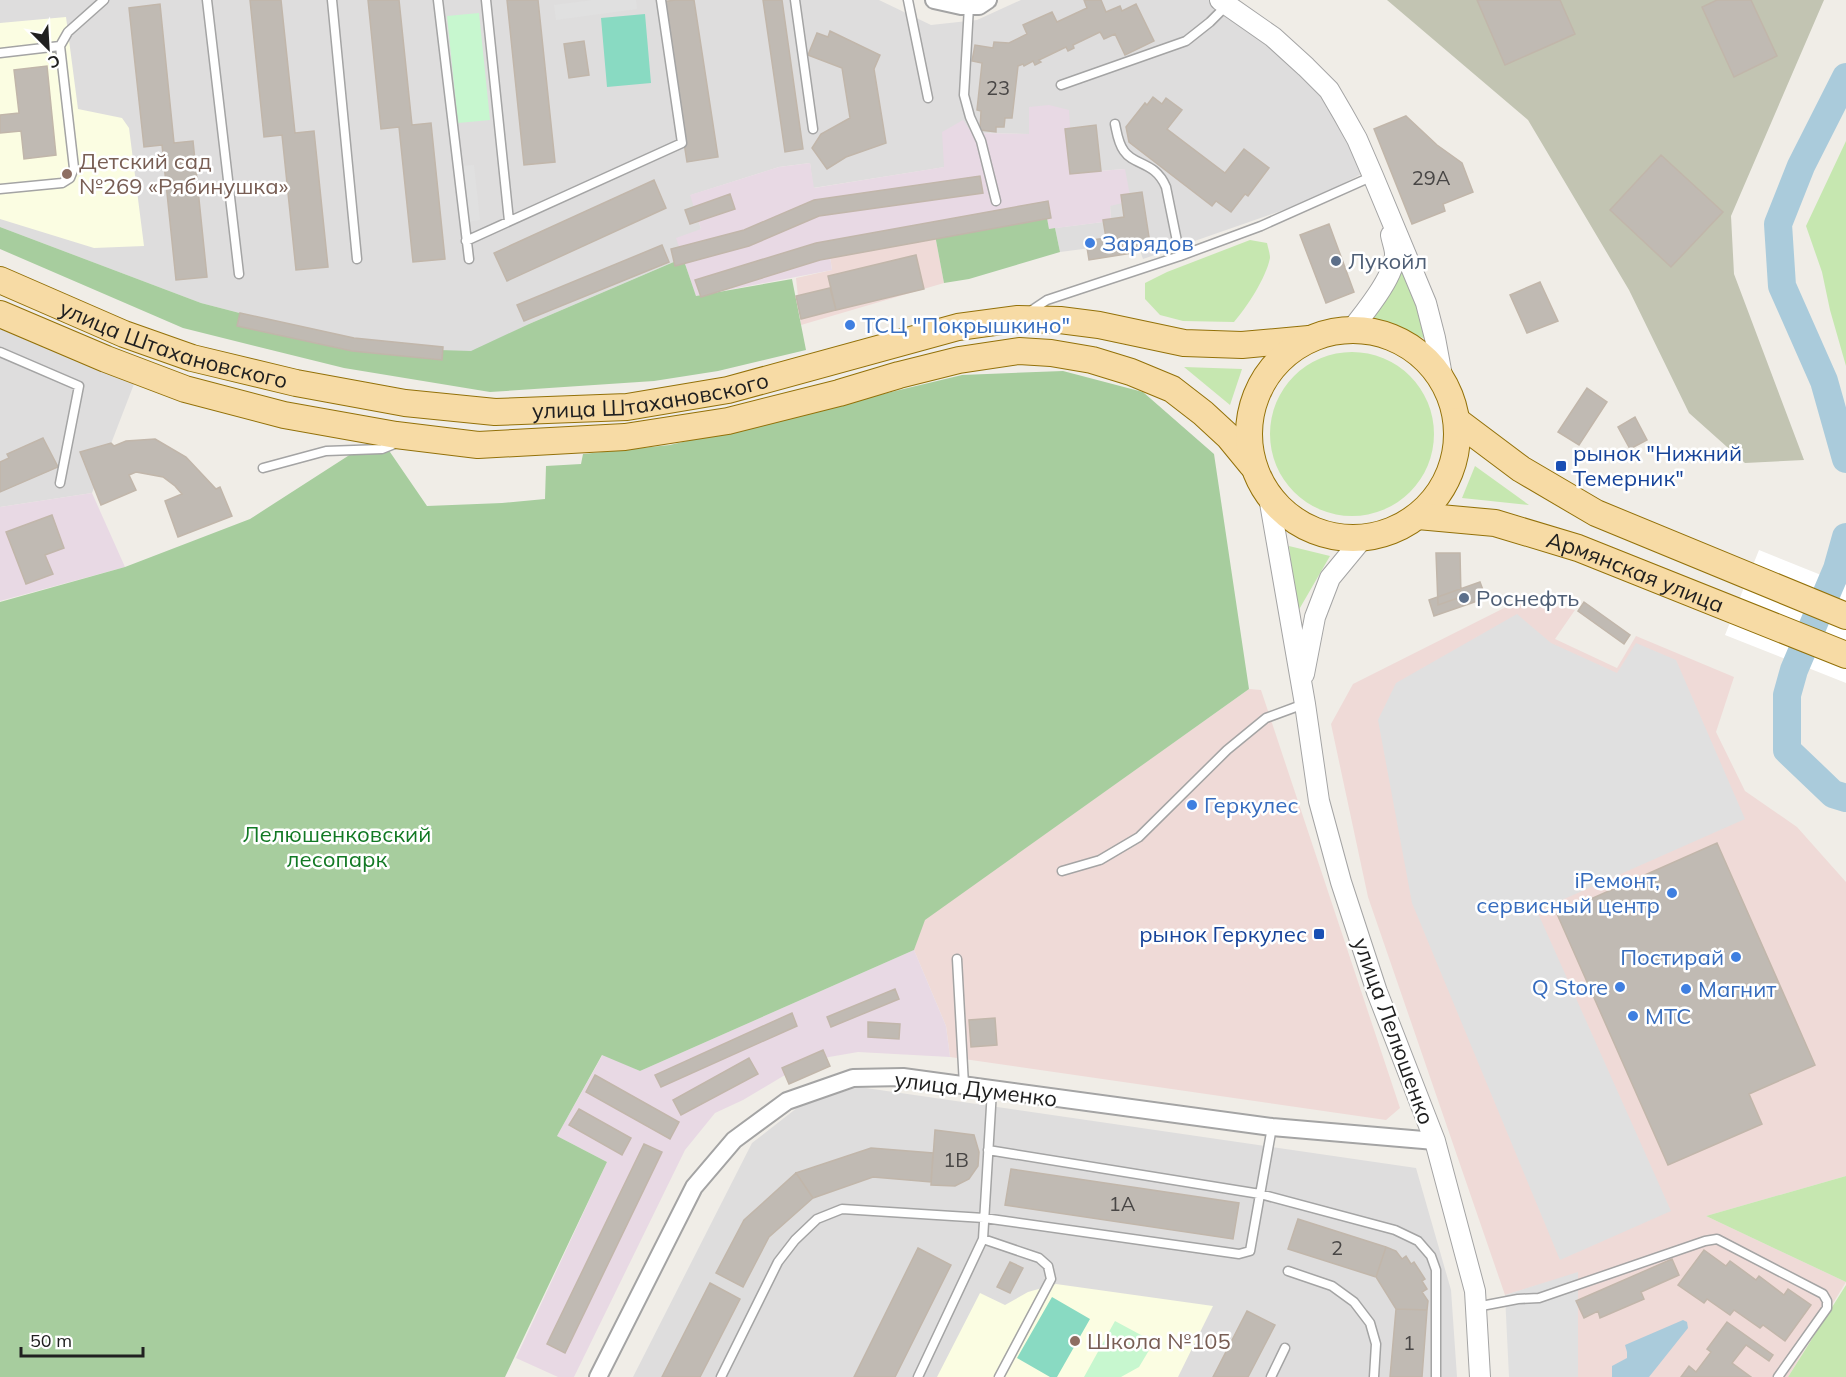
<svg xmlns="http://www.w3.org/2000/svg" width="1846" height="1377" font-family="Mulish,sans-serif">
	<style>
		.residential { fill: #dedddd }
		.commercial { fill: #efdad7 }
		.industrial { fill: #e8d9e4 }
		.education { fill: #fbfde2 }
		.construction { fill: #c2c4b2 }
		.grass { fill: #c6e7b0 }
		.forest { fill: #a7cd9e }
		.park { fill: #c7f7cf }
		.pitch { fill: #89dac2 }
		.parking { fill: #e0e0e0 }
		.water { fill: #aacbdb }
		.pier { fill: #fff }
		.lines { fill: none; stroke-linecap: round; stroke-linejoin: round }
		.river { stroke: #aacbdb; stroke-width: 28 }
		.building { fill: #c0bab3; stroke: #c1b6aa; stroke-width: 1.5 }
		.service-casing { stroke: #a4a4a4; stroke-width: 11 }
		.minor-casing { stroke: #a4a4a4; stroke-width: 20 }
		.tertiary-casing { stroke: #a4a4a4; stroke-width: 22 }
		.primary-casing { stroke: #937109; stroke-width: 28 }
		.service { stroke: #fff; stroke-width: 8 }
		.minor { stroke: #fff; stroke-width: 16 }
		.tertiary { stroke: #fff; stroke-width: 20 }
		.primary { stroke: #f7dba5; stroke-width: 26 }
		.education-dot { fill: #8d6e63; stroke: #fff; stroke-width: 2 }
		.shop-dot { fill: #3f7fe0; stroke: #fff; stroke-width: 2 }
		.service-dot { fill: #5c6f8a; stroke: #fff; stroke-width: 2 }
		.transit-dot { fill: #1a4fb4; stroke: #fff; stroke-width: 2 }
		.labels { text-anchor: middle; stroke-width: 5; stroke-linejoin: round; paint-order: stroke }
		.number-label { font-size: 20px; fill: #484645 }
		.education-label { font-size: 22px; fill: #785e54; stroke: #fff; text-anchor: start }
		.shop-label { font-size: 22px; fill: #366cbe; stroke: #fff; text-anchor: start }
		.service-label { font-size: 22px; fill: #4e5e75; stroke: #fff; text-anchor: start }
		.street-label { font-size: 22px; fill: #202020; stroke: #fff }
		.transit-label { font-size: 22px; fill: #164399; stroke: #fff; text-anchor: start }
		.park-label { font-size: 22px; fill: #127924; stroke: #fff }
	</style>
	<rect width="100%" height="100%" fill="#f0ede7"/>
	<!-- residential -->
	<path class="residential" d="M0 0H879L931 25 977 20 1021 0H1227L1320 72 1376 166 1315 199 1143 259 1137 242 1060 252 1055 228 1111 221 1110 206 1125 169 1099 171 1029 107V134L971 133 945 167 813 188 810 163 779 167 691 195 701 229 683 258 529 324 471 352 375 348 201 303 0 227Z
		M0 329 134 384 92 493 0 507Z
		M859 1087 1416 1168 1451 1290 1457 1377H633L752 1143 802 1104Z"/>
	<!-- commercial -->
	<path class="commercial" d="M935 235 944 283 801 325 796 278 832 270 830 255Z
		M1522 599 1575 610 1555 639 1617 668 1636 636 1734 677 1716 732 1745 791 1797 827 1846 882V1176L1706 1216 1846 1282 1788 1377H1578V1273L1505 1295 1368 897 1331 724 1353 684Z
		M1249 689 1261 690 1400 1108 1386 1120 950 1057 946 1026 914 950 924 920Z"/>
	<!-- industrial -->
	<path class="industrial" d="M1049 105 1069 110 1072 157 1099 171 1125 169 1131 201 1110 206 1111 221 1049 229 1047 219 830 256 832 270 696 296 676 238 701 229 690 195 779 167 810 163 814 188 944 167 942 132 963 120 972 133 1029 134V107Z
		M92 493 125 567 0 601V507Z
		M914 950 946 1026 950 1057 858 1052 829 1057 790 1072 743 1100 715 1113 685 1150 574 1377H558L516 1358 607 1162 557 1136 603 1054 640 1071Z"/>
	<!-- education -->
	<path class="education" d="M66 17 78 109 122 118 129 128 144 246 94 248 0 219V23Z
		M1056 1284 1213 1306 1178 1377H937L980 1293 1005 1305 1028 1292Z"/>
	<!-- construction -->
	<path class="construction" d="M1387 0H1824L1731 216 1734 274 1804 460 1745 463 1689 413 1629 290 1528 120Z"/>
	<!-- grass -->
	<path class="grass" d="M1846 141V366L1830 310 1822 272 1806 226Z
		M1250 240 1267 243C1268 248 1270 253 1270 258 1266 278 1247 307 1234 322L1183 321 1160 315 1145 299V283L1167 272Z
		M1404 255 1429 340 1371 320Z
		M1270 434a82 82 0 1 1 164 0a82 82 0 1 1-164 0Z
		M1184 367 1242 369 1230 405Z
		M1475 466 1529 505 1462 498Z
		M1289 546 1330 556 1297 613Z
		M1846 1176V1282L1706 1216Z
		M1846 1285V1377H1788Z"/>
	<!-- forest -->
	<path class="forest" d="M1047 218 1049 229 1055 228 1060 252 969 279 944 283 935 235Z
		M0 227 201 303 375 348 471 351 529 324 683 258 696 296 792 279 806 350 718 371 654 381 490 392 344 368 183 328 0 249Z
		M1063 371 1143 392 1214 454 1249 689 925 920 914 950 640 1071 602 1055 557 1136 607 1162 505 1377H0V602L125 567 250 519 379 436 427 506 502 503 545 499 546 466 581 464 583 454 670 445 962 375Z"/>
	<!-- park -->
	<path class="park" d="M479 13 490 120 458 123 447 16Z
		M1115 1321 1154 1342 1139 1367 1121 1377H1084Z"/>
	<!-- pitch -->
	<path class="pitch" d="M645 14 651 83 607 87 601 18Z
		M1052 1297 1090 1319 1057 1377H1050L1017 1358Z"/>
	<!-- parking -->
	<path class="parking" d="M593 0H636L637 9 556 20 554 5Z
		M474 165 480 220 468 222 461 166Z
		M1517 614 1551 643 1617 673 1636 643 1676 660 1745 819 1537 911 1671 1211 1560 1260 1412 903 1378 720 1396 683Z
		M1578 1272V1377H1509L1505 1295Z"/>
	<!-- water -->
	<path class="water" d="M1683 1320 1687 1322 1688 1328 1649 1377H1612V1366L1627 1358V1352L1625 1345Z"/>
	<!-- pier -->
	<path class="pier" d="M1759 550 1846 585V683L1725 635Z"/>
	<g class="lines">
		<!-- river -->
		<path class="river" d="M1846 77 1801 166 1778 224 1782 286 1824 381 1846 459
			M1846 537 1837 569 1794 670 1787 695V750L1833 794 1846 798"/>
	</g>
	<!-- building -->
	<path class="building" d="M250 0H281L295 133 314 131 328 267 296 270 282 135 264 137Z
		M368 0H399L412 125 431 123 445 259 413 262 399 127 381 129Z
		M507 0H538L555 162 524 165Z
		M675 0H694L718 157 687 162 662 2Z
		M763 0H782L803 149 785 152Z
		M1084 0H1101L1106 12 1120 6 1122 11 1136 4 1154 41 1125 55 1115 34 1104 39 1100 32 1073 45 1074 48 1068 51 1066 47 1039 60 1041 62 1035 65 1033 61 1024 66 1023 64 1018 66 1012 118H1005L1004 127H996V132L980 130 981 111 977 110 982 63 972 61 975 45 993 48 994 42 1009 43 1027 34 1023 25 1052 12 1057 22 1087 8Z
		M1477 0H1560L1575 34 1505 65Z
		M1717 0H1751L1777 56 1734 77 1702 7Z
		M160 4 174 143 193 141 207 277 176 280 162 145 144 147 129 8Z
		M830 31 880 55 874 69 886 143 846 157 827 169 812 148 821 134 850 118 842 68 808 55 817 33 828 37Z
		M584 41 589 75 569 78 564 44Z
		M47 66 56 155 24 159 21 131 0 133V115L19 113 14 70Z
		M1153 97 1162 104 1166 98 1182 110 1167 129 1225 173 1244 149 1269 168 1248 196 1245 194 1231 212 1216 201 1212 206 1129 142 1126 127 1145 103 1147 105Z
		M1406 116 1437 145 1462 163 1473 192 1443 204 1445 211 1412 224 1374 129Z
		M1096 125 1101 171 1070 174 1065 129Z
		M1661 155 1723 212 1671 267 1610 210Z
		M980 176 983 193 819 216 749 246 675 266 671 249 744 230 814 200Z
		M654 180 666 208 507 281 494 253Z
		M1142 192 1151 250 1089 260 1086 241 1106 238 1103 220 1124 217 1121 195Z
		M730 194 735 209 690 224 685 210Z
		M1048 201 1051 218 820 260 701 297 695 280 816 243Z
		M1329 224 1354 292 1326 303 1300 235Z
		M662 245 669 262 524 321 517 305Z
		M916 255 924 289 836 310 828 276Z
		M1540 282 1558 321 1527 333 1510 295Z
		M830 288 836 310 801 319 796 296Z
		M240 313 354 338 443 347 442 360 352 351 237 326Z
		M1587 388 1607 402 1579 445 1558 432Z
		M1635 417 1647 440 1630 449 1618 427Z
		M43 438 58 467 0 492V462L9 458 7 454Z
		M155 439 186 457 216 489 220 487 232 516 178 537 165 501 182 494 175 486 163 477 136 472 129 475 136 490 101 505 80 452 111 443 114 446 126 441Z
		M52 515 64 548 45 555 53 574 26 584 6 532Z
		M1436 553H1460L1461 597 1438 605Z
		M1480 582 1486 598 1434 616 1429 600Z
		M1584 602 1630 635 1624 644 1578 611Z
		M1717 843 1815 1065 1749 1094 1762 1124 1668 1165 1557 914Z
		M895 989 899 999 831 1027 827 1017Z
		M792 1013 797 1026 661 1087 655 1075Z
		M995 1018 997 1045 971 1047 969 1020Z
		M868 1022 900 1024 899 1039 868 1037Z
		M823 1050 830 1066 789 1084 782 1068Z
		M749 1058 758 1074 681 1115 673 1100Z
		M595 1075 679 1122 670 1139 586 1092Z
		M579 1109 631 1138 622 1155 569 1125Z
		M935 1130 974 1135 979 1152 978 1166 969 1179 955 1186 931 1185Z
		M644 1144 662 1152 565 1353 547 1344Z
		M871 1148 933 1153 931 1182 873 1177 813 1198 796 1173Z
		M1011 1169 1239 1203 1233 1239 1005 1205Z
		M796 1173 813 1198 769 1237 743 1287 716 1273 744 1220Z
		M1298 1219 1386 1247 1376 1277 1288 1249Z
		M1386 1247 1396 1251 1402 1259 1406 1256 1411 1264 1414 1262 1425 1279 1422 1281 1427 1289 1422 1292 1428 1301 1427 1310 1396 1309 1376 1277Z
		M918 1248 951 1265 895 1377H854Z
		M1704 1250 1726 1266 1730 1261 1756 1280 1759 1276 1784 1295 1788 1289 1811 1305 1785 1341 1763 1325 1760 1328 1734 1310 1730 1315 1707 1299 1704 1303 1678 1285Z
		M1672 1259 1679 1275 1641 1292 1644 1299 1600 1318 1598 1311 1584 1318 1576 1301Z
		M1010 1262 1023 1268 1010 1293 997 1287Z
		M710 1283 740 1299 700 1377H662Z
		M1396 1309 1427 1310 1422 1377H1390Z
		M1247 1311 1275 1325 1248 1377H1213Z
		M1727 1322 1773 1355 1769 1361 1746 1345 1732 1363 1751 1377H1681L1689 1366 1696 1372 1711 1352 1707 1349Z"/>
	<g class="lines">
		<defs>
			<path id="service" d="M207 0 239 274
				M332 0 357 259
				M438 0 469 259
				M486 0 509 221
				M795 0 813 129
				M908 0 928 98
				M969 6 964 95 970 117 981 141 996 201
				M0 53 60 46
				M1061 85 1186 41 1210 22 1227 5
				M1115 124C1117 133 1118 143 1124 151 1134 166 1155 161 1166 187L1180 256
				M0 189 62 183 70 178 74 168 60 46 68 32 104 0
				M466 241 682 143 661 0
				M1029 312 1047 300 1180 256 1261 226 1373 176
				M0 352 79 386 60 483
				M263 468 326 451 382 449 397 443
				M1062 871 1100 860 1139 837 1227 750 1266 718 1304 704
				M957 959 964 1085
				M988 1150 1260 1194 1395 1230 1418 1241 1431 1256 1436 1270V1377
				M983 1239 1039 1258 1048 1266 1051 1279 999 1377
				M1288 1271 1332 1286 1354 1302 1370 1323 1376 1344 1374 1377
				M1476 1307 1518 1299 1539 1298 1705 1241 1717 1239 1823 1294 1827 1301V1308L1778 1377
				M721 1377 778 1262 795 1240 817 1219 842 1209 984 1218 1239 1254 1250 1251 1272 1127
				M918 1377 983 1239 992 1090
				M1271 1377 1285 1348"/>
			<path id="minor" d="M934 0 961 6H979L988 0
				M598 1377 694 1187 734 1140 787 1101 853 1078 903 1077 1272 1127 1435 1141"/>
			<path id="tertiary" d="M1220 0 1273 37 1306 67 1329 90 1343 114 1357 139 1373 176 1426 303 1435 338 1443 381
				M1352 329C1365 312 1395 276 1395 254 1395 248 1392 241 1391 235
				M1269 497 1305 704 1319 801 1341 882 1377 992 1435 1141 1475 1291 1480 1377
				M1304 674 1315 617 1330 578 1363 538"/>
			<g id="primary">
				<path id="s1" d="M0 280 124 334 192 358 296 383 405 403 495 412 627 407 728 390 958 327 1018 319 1060 320 1099 325 1184 343 1242 345 1309 339"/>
				<path d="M0 314 106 359 185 389 284 415 396 435 478 445 625 437 728 421 839 393 899 375 959 360 1019 351 1051 353 1092 360 1131 372 1172 389 1203 413 1229 437 1252 465"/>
				<circle cx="1353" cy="434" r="104"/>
				<path d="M1457 421 1521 469 1596 513 1846 616"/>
				<path id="s2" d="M1418 516 1495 523 1578 548 1846 655"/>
			</g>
		</defs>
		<!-- service casing -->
		<use href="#service" class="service-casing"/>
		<!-- minor casing -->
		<use href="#minor" class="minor-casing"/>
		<!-- tertiary casing -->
		<use href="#tertiary" class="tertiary-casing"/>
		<!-- primary casing -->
		<use href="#primary" class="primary-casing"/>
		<!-- service -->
		<use href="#service" class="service"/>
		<!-- minor -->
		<use href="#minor" class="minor"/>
		<!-- tertiary -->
		<use href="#tertiary" class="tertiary"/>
		<!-- primary -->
		<use href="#primary" class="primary"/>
	</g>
	<!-- markers -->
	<g class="education-dot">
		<circle cx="67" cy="174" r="6"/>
		<circle cx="1075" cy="1341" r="6"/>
	</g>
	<g class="shop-dot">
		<circle cx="1090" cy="243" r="6"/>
		<circle cx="850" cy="325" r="6"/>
		<circle cx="1192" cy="805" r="6"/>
		<circle cx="1672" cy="893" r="6"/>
		<circle cx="1736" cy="957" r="6"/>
		<circle cx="1620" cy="987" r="6"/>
		<circle cx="1686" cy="989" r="6"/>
		<circle cx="1633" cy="1016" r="6"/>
	</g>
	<g class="service-dot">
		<circle cx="1336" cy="261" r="6"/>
		<circle cx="1464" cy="598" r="6"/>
	</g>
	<g class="transit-dot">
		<rect x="1555" y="460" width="12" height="12" rx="3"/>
		<rect x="1313" y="928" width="12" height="12" rx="3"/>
	</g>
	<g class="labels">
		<!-- number labels -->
		<g class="number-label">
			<text x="998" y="95">23</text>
			<text x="1431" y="185">29А</text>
			<text x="956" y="1167">1В</text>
			<text x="1122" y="1211">1А</text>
			<text x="1337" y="1255">2</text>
			<text x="1409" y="1350">1</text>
		</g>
		<!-- education labels -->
		<g class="education-label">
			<text x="79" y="169">Детский сад<tspan x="79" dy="25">№269 «Рябинушка»</tspan></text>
			<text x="1087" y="1349">Школа №105</text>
		</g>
		<!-- shop labels -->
		<g class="shop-label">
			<text x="1102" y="251">Зарядов</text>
			<text x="862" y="333">ТСЦ "Покрышкино"</text>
			<text x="1204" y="813">Геркулес</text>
			<text x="1660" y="888" text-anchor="end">iРемонт,<tspan x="1660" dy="25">сервисный центр</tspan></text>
			<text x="1724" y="965" text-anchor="end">Постирай</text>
			<text x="1608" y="995" text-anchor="end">Q Store</text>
			<text x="1698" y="997">Магнит</text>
			<text x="1645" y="1024">МТС</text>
		</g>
		<!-- service labels -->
		<g class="service-label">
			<text x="1348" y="269">Лукойл</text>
			<text x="1476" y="606">Роснефть</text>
		</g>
		<!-- street labels -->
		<g class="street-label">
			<text dy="8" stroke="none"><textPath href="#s1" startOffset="186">улица Штахановского</textPath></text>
			<text dy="8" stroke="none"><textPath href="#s1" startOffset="672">улица Штахановского</textPath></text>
			<text dy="8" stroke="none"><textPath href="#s2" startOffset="226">Армянская улица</textPath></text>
			<text transform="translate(1394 1031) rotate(70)" y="8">улица Лелюшенко</text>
			<text transform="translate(976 1089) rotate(7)" y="8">улица Думенко</text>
		</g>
		<!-- transit labels -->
		<g class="transit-label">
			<text x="1573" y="461">рынок "Нижний<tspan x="1573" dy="25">Темерник"</tspan></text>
			<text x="1307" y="942" text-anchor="end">рынок Геркулес</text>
		</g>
		<!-- park labels -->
		<g class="park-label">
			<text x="337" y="842">Лелюшенковский<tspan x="337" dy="25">лесопарк</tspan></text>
		</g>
	</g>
	<!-- north arrow -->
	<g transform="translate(48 48) rotate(156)" stroke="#ffffff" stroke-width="4.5" paint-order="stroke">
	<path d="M0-4.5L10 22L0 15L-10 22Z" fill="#202020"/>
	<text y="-9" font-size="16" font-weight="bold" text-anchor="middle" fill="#202020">С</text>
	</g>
	<!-- scale -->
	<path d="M21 1347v9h122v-9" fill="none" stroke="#202020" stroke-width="3"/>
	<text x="30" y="1347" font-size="18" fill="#202020" stroke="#ffffff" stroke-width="4.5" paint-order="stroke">50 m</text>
</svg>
